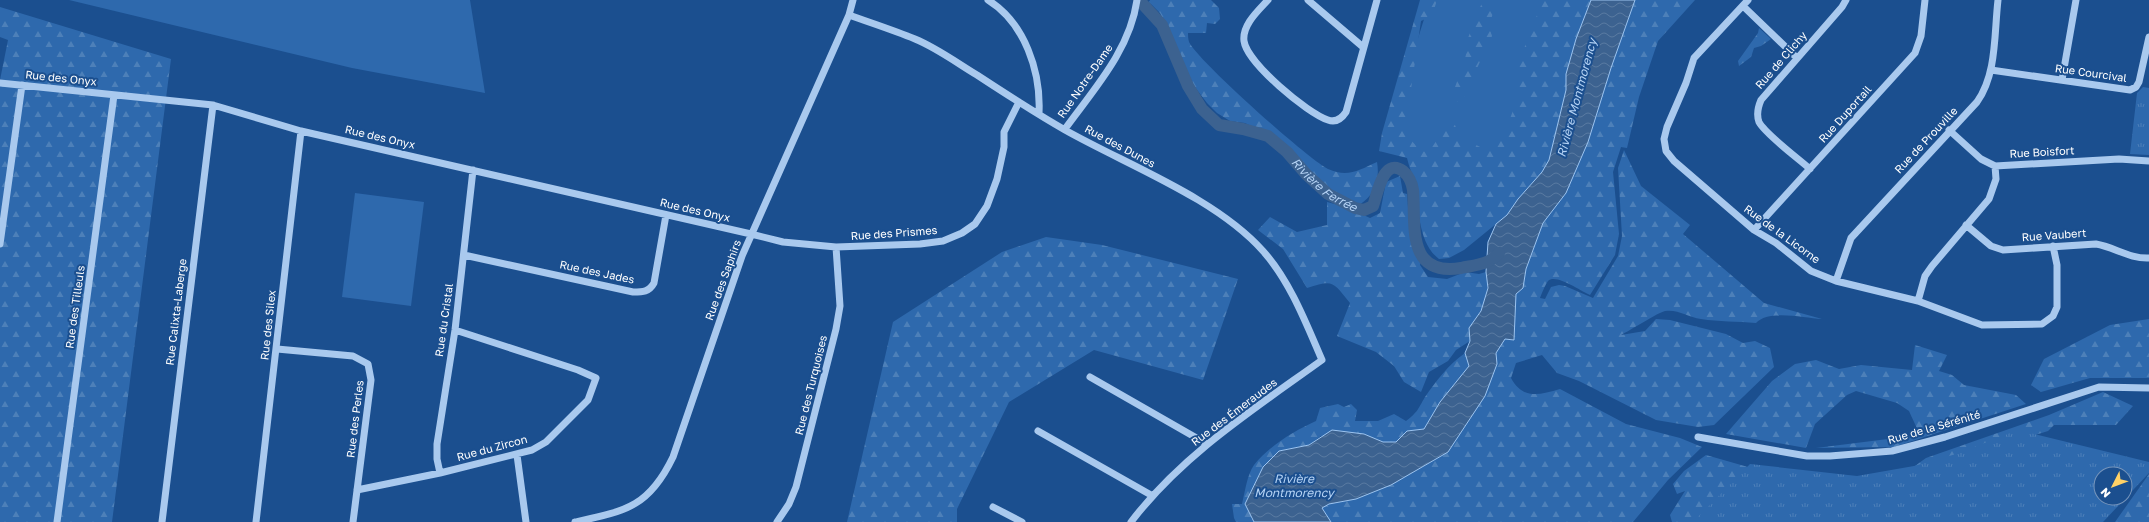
<svg xmlns="http://www.w3.org/2000/svg" width="2149" height="522" font-family="'Golos Text',sans-serif">
	<style>
		.green { fill: #2e69ad }
		.forest { fill: url(#forest-firs) }
		.park { fill: url(#park-tufts); fill-rule: evenodd }
		.water { fill: url(#water-waves); stroke: #9cc4f0 }
		.lines { fill: none; stroke-linecap: round; stroke-linejoin: round }
		.river { stroke: #3c6290; stroke-width: 12 }
		.minor { stroke: #a9c9ee; stroke-width: 7 }
		.labels { text-anchor: middle; stroke-width: 4; stroke-linejoin: round; paint-order: stroke }
		.street-label { font-size: 11px; fill: #fff; stroke: #1b4f8f }
		.water-label { font-size: 12px; font-style: italic; fill: #b5d3f5; stroke: #1b4f8f }
	</style>
	<defs>
		<pattern id="forest-firs" width="22" height="20" patternUnits="userSpaceOnUse"><rect width="22" height="20" fill="#2e69ad"/><path d="M5 1l3.5 6h-7zM16 11l3.5 6h-7z" fill="#4d80b9"/></pattern>
		<pattern id="park-tufts" width="24" height="20" patternUnits="userSpaceOnUse"><rect width="24" height="20" fill="#2e69ad"/><path d="M3 7l-1-3M5 7V3M7 7l1-3M15 17l-1-3M17 17v-4M19 17l1-3" fill="none" stroke="#4d80b9"/></pattern>
		<pattern id="water-waves" width="16" height="10" patternUnits="userSpaceOnUse"><rect width="16" height="10" fill="#3c6290"/><path d="M0 5q4-4 8 0t8 0" fill="none" stroke="#597aa1"/></pattern>
	</defs>
	<rect width="100%" height="100%" fill="#1b4f8f"/>
	<!-- green -->
	<path class="green" d="M69 0H470L485 93 352 68Z
		M1430 0H1591L1507 215 1416 148 1388 134Z
		M355 193 424 202 411 306 342 297Z"/>
	<!-- forest -->
	<path class="forest" d="M1150 0H1211L1219 8 1220 19 1215 24 1207 23 1206 33H1188C1188 35 1188 39 1189 42 1197 60 1309 160 1328 169 1348 178 1359 170 1377 162 1380 180 1375 195 1359 205L1344 199 1325 185 1277 139 1245 123 1230 121 1217 113 1207 103 1194 86 1160 13 1149 2Z
		M1420 0H1437L1432 16 1421 21 1406 123 1409 138 1421 151 1429 152 1448 123 1455 125 1459 136 1482 148 1498 145 1505 132 1517 100 1516 69 1543 0H1591L1576 39 1566 74V90L1559 119 1549 160 1542 172 1518 199 1507 215 1464 250 1449 258 1439 259C1418 243 1419 209 1415 185 1413 176 1409 167 1407 158L1379 151 1382 133Z
		M1483 0H1497L1489 26 1492 36 1465 94 1462 104 1451 98 1465 60 1468 38Z
		M1635 0H1695L1658 41 1639 97 1627 148 1621 147 1613 172 1619 234 1615 255 1590 295C1582 292 1556 273 1548 281 1545 285 1542 293 1540 298L1545 299 1551 287 1559 285 1565 286 1593 298 1618 256 1622 236 1618 168 1624 150 1641 186 1690 225 1683 234 1764 303 1822 319C1804 318 1769 309 1756 323 1738 321 1719 322 1701 319 1688 317 1678 309 1665 311 1659 312 1629 331 1621 335L1645 331 1656 319 1670 320 1726 334 1743 343 1755 341 1770 348 1774 367 1714 425 1698 427 1656 420 1579 381 1557 373 1542 355 1516 363 1511 378C1523 400 1539 395 1560 389L1626 424 1680 438 1702 447 1668 480 1633 522H1331L1322 508 1329 504 1356 499 1391 485 1448 452 1497 364 1496 353 1505 339 1514 340 1515 294 1523 288 1526 269 1543 223 1566 193Z
		M0 7 171 59 112 522H0V80L8 40 0 37Z
		M1759 28 1771 39 1761 46 1754 48 1751 57 1739 66 1738 61 1758 33Z
		M1400 176 1403 193 1407 194 1409 221 1417 233 1424 253 1420 265 1428 277 1447 279 1465 272 1479 274 1486 272C1488 286 1488 299 1480 312 1472 326 1469 324 1470 341L1456 350 1448 361 1429 372 1421 392 1404 382 1394 366 1376 352 1337 336 1350 303C1333 282 1334 279 1307 288L1283 249 1258 230 1270 217 1297 232 1327 225V202L1346 207 1370 218 1380 213 1386 182Z
		M1046 237 1102 245 1238 279 1203 380 1094 350 1009 402 957 509V522H847L893 322 1002 252Z
		M2149 319V378H2090L2041 392 2031 385 2044 359 2110 325Z
		M1915 345 1947 355 1939 371 1952 375 1964 385 2016 395 2026 404 1894 447 1816 448 1920 435 1909 411 1897 403 1856 391 1847 395 1815 424 1806 448 1726 434 1772 381 1795 364 1816 360 1839 369 1861 365 1912 370Z
		M1465 353 1469 366 1440 402 1424 429 1407 431 1396 442H1383L1364 434 1321 436 1309 445 1279 451 1251 518 1254 522H1236L1234 518 1232 504H1242C1245 492 1247 475 1254 465 1269 446 1294 431 1316 421L1320 408 1338 404 1344 407 1351 404 1357 410 1355 421H1378L1394 414 1406 421C1418 412 1418 409 1425 397 1436 381 1449 364 1465 353Z
		M2103 392 2133 406 2116 425H2054L2048 431 1959 459 1887 486 1926 458 2049 415Z
		M1706 455 1755 469 1850 522H1672L1670 515 1685 491 1677 494 1673 484 1684 471Z
		M2149 474V522H2115Z"/>
	<!-- park -->
	<path class="park" d="M2143 87 2149 88V155L2130 154 2137 93Z
		M2018 430 2149 462V473L2103 522H1693L1750 464 1857 476 1914 466 1956 454ZM2101 474H2125V498H2101Z"/>
	<!-- water -->
	<path class="water" d="M1591 0H1635L1611 68 1588 142 1566 193 1543 223 1526 269 1523 288 1516 294 1514 340 1505 339 1496 353 1497 364 1485 396 1448 452 1391 485 1356 499 1329 504 1322 508 1331 522H1254L1245 504 1263 467 1279 451 1309 445 1332 430 1364 434 1383 442H1396L1407 431 1424 429 1440 402 1469 366 1465 353 1470 341 1469 328 1481 311 1488 288 1486 272 1488 242 1496 224 1507 215 1518 199 1542 172 1549 160 1566 90V74L1576 39Z"/>
	<g class="lines">
		<!-- river -->
		<path class="river" id="s1" d="M1139 0 1162 25 1188 86 1202 109 1219 125 1243 129 1268 136 1287 152 1306 174 1328 194 1355 208 1364 210 1373 206C1377 196 1383 156 1403 171 1408 175 1412 183 1413 190 1416 223 1405 277 1461 268 1475 265 1489 265 1499 253"/>
		<!-- minor -->
		<path class="minor" d="M988 0C1025 23 1041 72 1039 113
			M1268 0C1258 11 1242 25 1244 41 1247 63 1307 113 1328 120 1336 123 1342 118 1346 112L1377 0
			M1308 0 1363 47
			M1748 0 1694 58 1686 83 1667 127 1664 139 1666 151 1674 161 1754 230 1776 243 1811 271 1836 281 1918 301 1982 325 2042 324 2053 316 2057 307V265L2053 246
			M1743 6 1797 58
			M849 15C871 23 893 30 915 39 937 48 957 63 977 75 1006 94 1035 113 1065 130 1127 165 1216 198 1263 251 1290 281 1306 323 1322 360 1254 409 1182 455 1131 522
			M1991 70 2130 90 2136 87 2139 82 2149 37
			M2062 80 2076 0
			M0 83 213 105 301 131 751 234 783 242 836 247 920 244 943 241 962 233 975 224 987 206 997 179 1004 147V132L1019 102
			M1065 129C1094 89 1130 50 1137 0
			M1949 130 1981 159 1995 166 2119 159 2149 161
			M1810 169C1799 159 1765 134 1759 122 1756 114 1758 107 1761 100L1842 7 1846 0
			M1966 225 1991 246 2003 250 2096 244C2114 247 2130 259 2149 258
			M1754 230 1915 53 1921 36 1925 0
			M0 244 22 85
			M464 255 633 292C643 292 649 292 654 283L666 215
			M1836 281 1851 238 1977 102C1997 74 1994 34 1998 0
			M1918 301 1925 276 1932 266 1989 199 1996 179 1995 166
			M277 349 353 356 368 364 371 380 353 522
			M1090 377 1207 444
			M1038 431 1151 495
			M1698 437 1807 456H1830L1892 451 1945 437 2099 387 2149 388
			M517 455 526 522
			M440 473 437 459V444L455 330 473 170
			M357 490 440 473 532 450 546 442 588 400 596 378 578 370 455 330
			M993 507 1022 522
			M57 522 114 95
			M162 522 213 105
			M256 522 301 131
			M575 522C626 511 649 507 673 457L742 256 849 15 853 0
			M777 522 789 504 796 487 836 329 840 306 836 247"/>
	</g>
	<g class="labels">
		<!-- street labels -->
		<g class="street-label">
			<text transform="translate(1781 60) rotate(-49)" y="4">Rue de Clichy</text>
			<text transform="translate(2091 73) rotate(8)" y="4">Rue Courcival</text>
			<text transform="translate(61 78) rotate(6)" y="4">Rue des Onyx</text>
			<text transform="translate(1085 81) rotate(-55)" y="4">Rue Notre-Dame</text>
			<text transform="translate(1845 114) rotate(-48)" y="4">Rue Duportail</text>
			<text transform="translate(380 137) rotate(13)" y="4">Rue des Onyx</text>
			<text transform="translate(1926 140) rotate(-47)" y="4">Rue de Prouville</text>
			<text transform="translate(1120 146) rotate(28)" y="4">Rue des Dunes</text>
			<text transform="translate(2042 152) rotate(-3)" y="4">Rue Boisfort</text>
			<text transform="translate(695 210) rotate(13)" y="4">Rue des Onyx</text>
			<text transform="translate(894 233) rotate(-4)" y="4">Rue des Prismes</text>
			<text transform="translate(1782 234) rotate(36)" y="4">Rue de la Licorne</text>
			<text transform="translate(2054 235) rotate(-4)" y="4">Rue Vaubert</text>
			<text transform="translate(597 272) rotate(12)" y="4">Rue des Jades</text>
			<text transform="translate(723 280) rotate(-70)" y="4">Rue des Saphirs</text>
			<text transform="translate(75 307) rotate(-82)" y="4">Rue des Tilleuls</text>
			<text transform="translate(176 312) rotate(-83)" y="4">Rue Calixta-Laberge</text>
			<text transform="translate(444 320) rotate(-82)" y="4">Rue du Cristal</text>
			<text transform="translate(268 325) rotate(-84)" y="4">Rue des Silex</text>
			<text transform="translate(811 385) rotate(-76)" y="4">Rue des Turquoises</text>
			<text transform="translate(1234 412) rotate(-37)" y="4">Rue des Émeraudes</text>
			<text transform="translate(355 419) rotate(-83)" y="4">Rue des Perles</text>
			<text transform="translate(1934 427) rotate(-16)" y="4">Rue de la Sérénité</text>
			<text transform="translate(492 448) rotate(-15)" y="4">Rue du Zircon</text>
		</g>
		<!-- water labels -->
		<g class="water-label">
			<text transform="translate(1577 98) rotate(-75)" y="4">Rivière Montmorency</text>
			<text dy="4" stroke="none"><textPath href="#s1" startOffset="276">Rivière Ferrée</textPath></text>
			<text x="1294" y="483">Rivière<tspan x="1294" dy="14">Montmorency</tspan></text>
		</g>
	</g>
	<!-- north arrow -->
	<g transform="translate(2113 486) rotate(228)"><circle r="19" fill="#1b4f8f" stroke="#7695bc"/>
	<path d="M0-3L7 15L0 10L-7 15Z" fill="#ffd166"/>
	<text y="-6" font-size="11" font-weight="bold" text-anchor="middle" fill="#ffffff">N</text>
	</g>
</svg>
